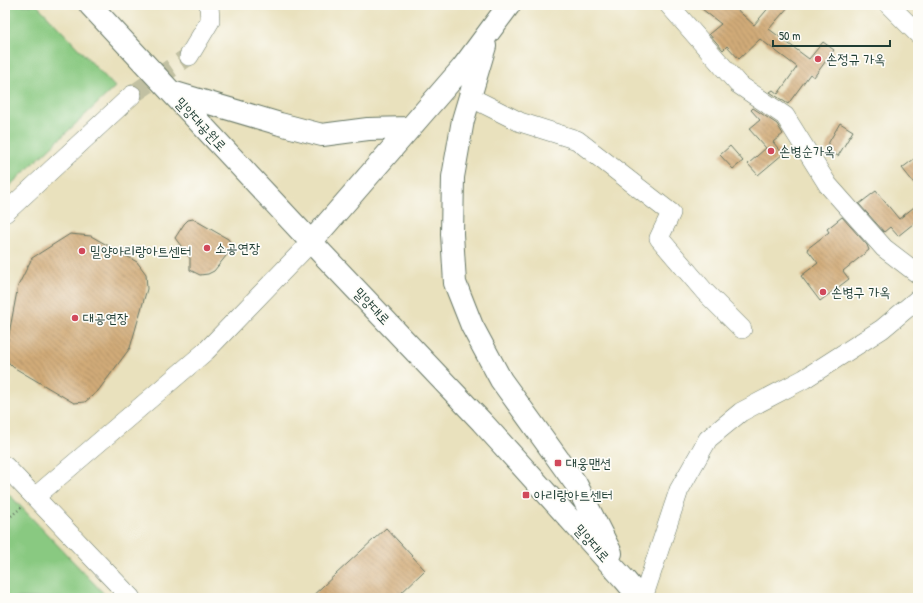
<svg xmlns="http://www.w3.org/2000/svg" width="923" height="603" font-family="'Patrick Hand','Poor Story',sans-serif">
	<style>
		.park { fill: #89c981; stroke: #54835a }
		.building { fill: url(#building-back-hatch) }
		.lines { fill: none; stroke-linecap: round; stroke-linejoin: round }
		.minor-tunnel { stroke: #c1c0a2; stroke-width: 19; stroke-dasharray: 19 10; stroke-linecap: butt }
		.minor-casing { stroke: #667664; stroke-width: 20 }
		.major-casing { stroke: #667664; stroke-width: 24 }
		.path { stroke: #667664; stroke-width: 2.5; stroke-dasharray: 1 3; stroke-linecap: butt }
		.minor { stroke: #fff; stroke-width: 19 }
		.major { stroke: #fff; stroke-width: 22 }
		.poi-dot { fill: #d1495b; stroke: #fdfcf7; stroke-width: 1.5 }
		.labels { text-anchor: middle; stroke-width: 3.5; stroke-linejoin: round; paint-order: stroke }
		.poi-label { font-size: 14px; fill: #1f3d34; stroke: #fdfcf7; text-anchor: start }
		.street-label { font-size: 14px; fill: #1f3d34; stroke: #fdfcf7 }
	</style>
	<defs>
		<pattern id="building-back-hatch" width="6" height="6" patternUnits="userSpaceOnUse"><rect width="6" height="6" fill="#d1ab78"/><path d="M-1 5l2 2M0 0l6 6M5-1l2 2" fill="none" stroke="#a98c63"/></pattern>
	</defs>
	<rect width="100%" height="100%" fill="#fdfcf7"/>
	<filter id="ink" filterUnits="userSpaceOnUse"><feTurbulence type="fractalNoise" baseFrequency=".025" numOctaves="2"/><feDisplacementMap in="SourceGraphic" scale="8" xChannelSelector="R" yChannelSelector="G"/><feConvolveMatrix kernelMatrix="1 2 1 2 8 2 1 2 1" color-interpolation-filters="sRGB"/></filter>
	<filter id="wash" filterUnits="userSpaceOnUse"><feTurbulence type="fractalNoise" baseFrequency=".012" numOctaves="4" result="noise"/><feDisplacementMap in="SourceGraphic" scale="16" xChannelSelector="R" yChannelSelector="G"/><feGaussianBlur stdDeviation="0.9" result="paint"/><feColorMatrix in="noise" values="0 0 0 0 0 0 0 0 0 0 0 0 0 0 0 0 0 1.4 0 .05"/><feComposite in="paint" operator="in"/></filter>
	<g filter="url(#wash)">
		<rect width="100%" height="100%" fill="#e9e1bd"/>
		<!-- park -->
		<path class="park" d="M5 5H37L115 87 5 190Z
			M5 490 108 598H5Z"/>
		<g id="blocks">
			<!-- building -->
			<path class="building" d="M697 5H732L754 25 771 5H790L769 29 809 59 823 42 834 50 814 77 810 74 788 104 770 92 773 90 778 94 797 67 760 39 739 59 727 46 723 50 709 34 721 24Z
				M753 108 777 124 783 134 773 142 783 154 758 175 748 164 766 148 749 129 760 120 751 110Z
				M840 123 853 131 838 156 825 149Z
				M730 146 743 161 733 169 720 155Z
				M918 156V188L902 168Z
				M876 191 899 219 918 204V220L898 236 890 227 884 232 859 204Z
				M842 217 867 245 869 250 843 271 849 279 820 301 801 276 818 263 807 249 829 232 827 229Z
				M193 219 228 239 232 245 230 251 214 271 208 274 200 275 190 270V258L175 238 184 224 188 220Z
				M70 234 91 236 137 262 146 274 147 289 130 348 98 391 85 402 74 403 13 367 9 363 5 355 18 286 32 258Z
				M386 528 425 570 396 598H310Z"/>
		</g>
	</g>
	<g filter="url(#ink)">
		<use href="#blocks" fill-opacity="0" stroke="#667664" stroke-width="1"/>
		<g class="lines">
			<!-- minor-tunnel -->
			<path class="minor-tunnel" d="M132 95 189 56"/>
			<defs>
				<path id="minor" d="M669 5 738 84 785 116 828 185 884 248 918 274
					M889 5 918 34
					M189 56 210 21 209 5
					M470 97 520 122 577 140 671 213 659 238 705 292 742 329
					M5 213 132 95
					M5 466 131 598
					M35 497 206 351 311 242
					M643 598 679 490 708 439 741 412 804 379 882 329 918 299"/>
				<path id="major" d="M90 5 311 242
					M509 5 463 67 311 242 482 422 624 579 640 598
					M485 46 463 120 453 177 452 234 455 283 472 326 501 380 576 484 611 553
					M172 92 280 124 322 135 368 129 410 128"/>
			</defs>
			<!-- minor casing -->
			<use href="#minor" class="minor-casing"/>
			<!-- major casing -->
			<use href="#major" class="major-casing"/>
			<!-- path -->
			<path class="path" d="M5 521 22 507"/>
			<!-- minor -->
			<use href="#minor" class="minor"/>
			<!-- major -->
			<use href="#major" class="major"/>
		</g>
	</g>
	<!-- markers -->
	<g class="poi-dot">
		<circle cx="818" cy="59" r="4"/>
		<circle cx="771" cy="151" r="4"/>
		<circle cx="207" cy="248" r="4"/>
		<circle cx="82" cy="251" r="4"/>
		<circle cx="823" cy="292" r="4"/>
		<circle cx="75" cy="318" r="4"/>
		<rect x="554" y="459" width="8" height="8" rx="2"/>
		<rect x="522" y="491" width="8" height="8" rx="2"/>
	</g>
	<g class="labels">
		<!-- poi labels -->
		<g class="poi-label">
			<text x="826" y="64">손정규 가옥</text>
			<text x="779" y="156">손병순가옥</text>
			<text x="215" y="253">소공연장</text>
			<text x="90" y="256">밀양아리랑아트센터</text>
			<text x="831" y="297">손병구 가옥</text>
			<text x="83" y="323">대공연장</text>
			<text x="566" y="468">대웅맨션</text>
			<text x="534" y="500">아리랑아트센터</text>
		</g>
		<!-- street labels -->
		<g class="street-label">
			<text transform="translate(201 124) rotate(47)" y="5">밀양대공원로</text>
			<text transform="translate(372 306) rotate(46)" y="5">밀양대로</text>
			<text transform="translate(592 543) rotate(48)" y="5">밀양대로</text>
		</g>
	</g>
	<!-- margin -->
	<rect width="923" height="603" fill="none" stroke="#fdfcf7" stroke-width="20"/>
	<!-- scale -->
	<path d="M773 40v6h117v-6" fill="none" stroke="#1f3d34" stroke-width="2"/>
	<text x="779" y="40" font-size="12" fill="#1f3d34" stroke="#fdfcf7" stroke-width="3" paint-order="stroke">50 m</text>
</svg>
